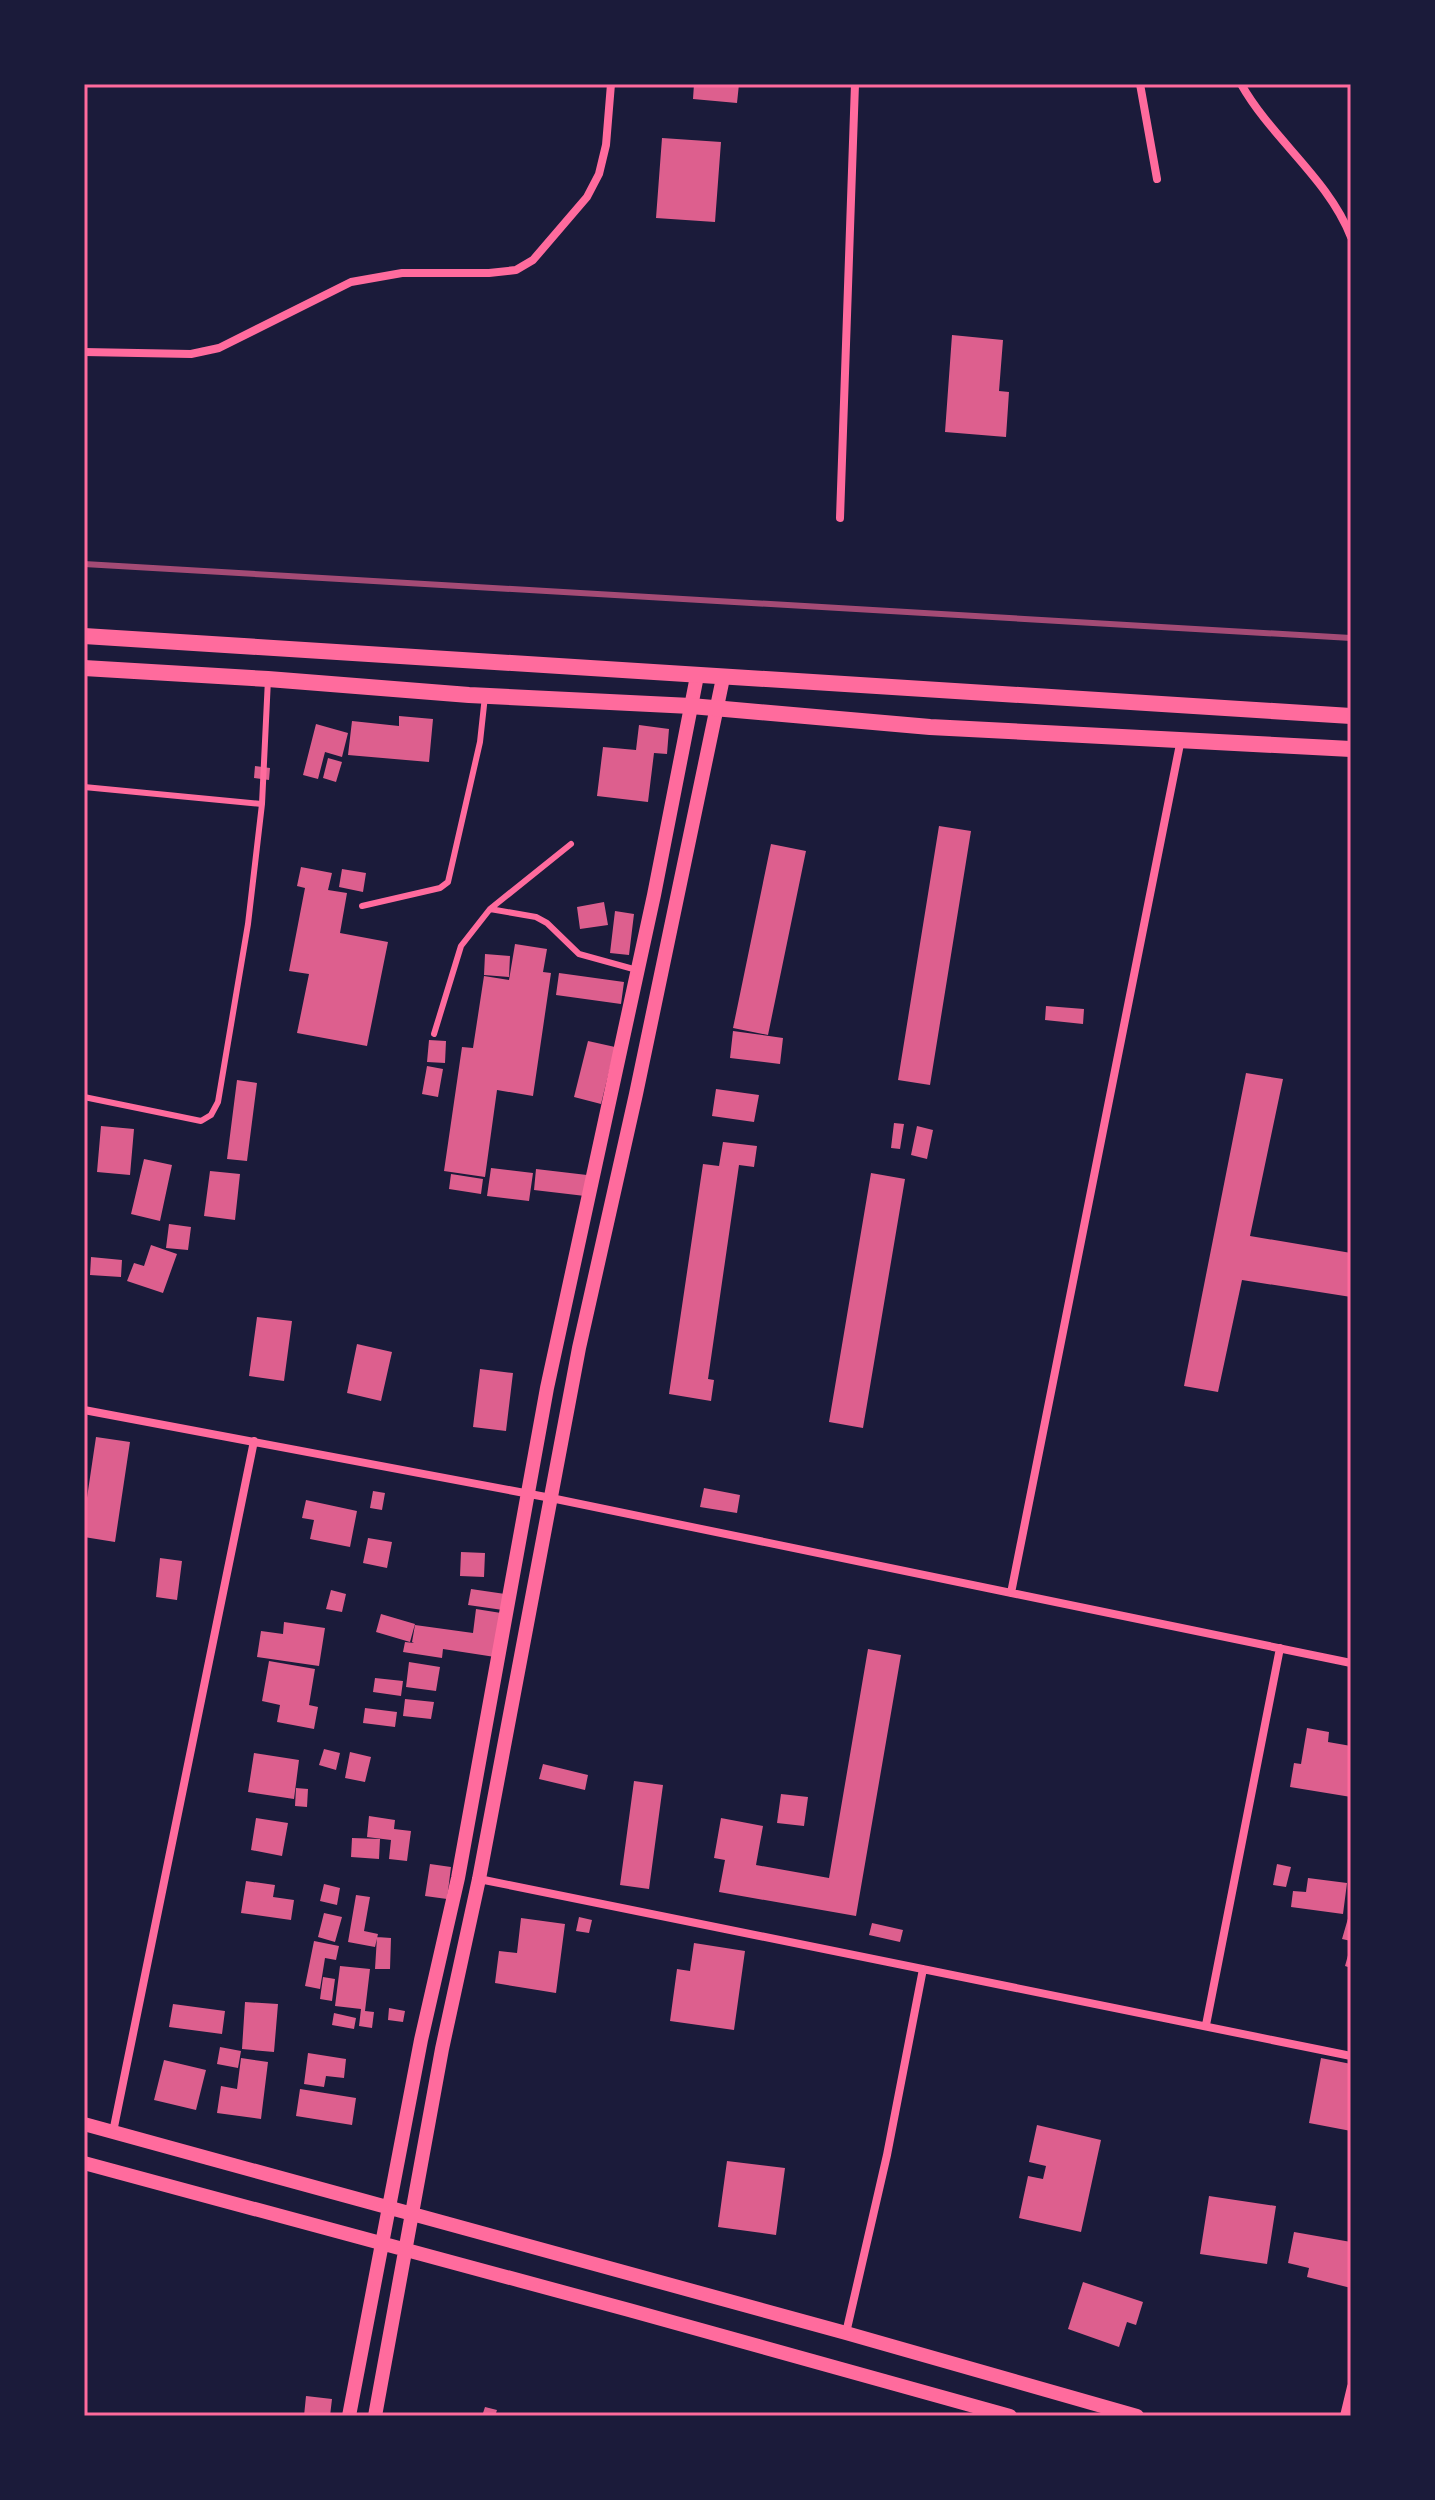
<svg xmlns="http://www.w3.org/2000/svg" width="1435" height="2500" font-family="Karla,sans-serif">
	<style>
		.building { fill: #dd5f8e }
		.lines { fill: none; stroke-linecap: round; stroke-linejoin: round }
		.service { stroke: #ff6b9d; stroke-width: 6 }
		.minor { stroke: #ff6b9d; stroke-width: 8 }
		.tertiary { stroke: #ff6b9d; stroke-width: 14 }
		.secondary { stroke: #ff6b9d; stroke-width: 16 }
		.rail { stroke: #a44b75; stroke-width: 6 }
		.neatline { fill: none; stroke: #ff6b9d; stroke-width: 3 }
	</style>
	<rect width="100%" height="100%" fill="#1b1b3a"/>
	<!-- building -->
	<path class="building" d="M694 84H739L737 103 693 99Z
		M662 138 721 142 715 222 656 218Z
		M952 335 1003 340 999 391 1009 392 1006 437 945 432Z
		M399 716 433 719 429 762 348 755 352 721 399 726Z
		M316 724 348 733 342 757 325 752 318 779 303 775Z
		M639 725 669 729 667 754 654 753 648 802 597 796 603 747 636 750Z
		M328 758 342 762 336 782 323 778Z
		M255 766 270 768 269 780 254 778Z
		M939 826 971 831 930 1085 898 1080Z
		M771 844 806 851 768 1035 733 1028Z
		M301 867 332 873 328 890 347 893 340 933 388 942 367 1046 297 1033 309 974 289 971 305 888 297 886Z
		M342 869 366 873 363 892 339 887Z
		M604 902 608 925 580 929 577 907Z
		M615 911 634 914 629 955 610 953Z
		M515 944 547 949 543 972 551 973 533 1096 497 1090 485 1177 444 1171 462 1047 473 1048 484 976 509 980Z
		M485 954 510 956 509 977 484 975Z
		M559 973 624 982 621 1004 556 995Z
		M1046 1006 1084 1009 1083 1024 1045 1020Z
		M733 1031 783 1038 780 1064 730 1058Z
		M429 1040 446 1041 445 1063 427 1062Z
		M588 1041 615 1047 601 1104 574 1097Z
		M427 1066 443 1069 438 1097 422 1094Z
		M1246 1073 1283 1079 1250 1236 1351 1253V1297L1242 1280 1218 1392 1184 1386Z
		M237 1080 257 1083 247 1161 227 1159Z
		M716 1089 759 1095 754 1122 712 1116Z
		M894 1123 904 1124 900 1149 891 1148Z
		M101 1126 134 1129 130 1175 97 1172Z
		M917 1126 933 1130 927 1159 911 1155Z
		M723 1142 757 1146 754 1167 739 1165 708 1379 714 1380 711 1401 669 1394 703 1164 719 1166Z
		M144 1159 172 1165 160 1221 131 1214Z
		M491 1168 533 1173 529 1201 487 1196Z
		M536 1169 587 1175 585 1196 534 1190Z
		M210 1171 240 1174 235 1220 204 1216Z
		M871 1173 905 1179 863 1428 829 1422Z
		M451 1174 483 1179 481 1194 449 1189Z
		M169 1224 191 1227 188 1250 166 1248Z
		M151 1245 177 1254 163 1293 127 1281 134 1263 144 1266Z
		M91 1257 122 1260 121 1277 90 1275Z
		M257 1317 292 1321 284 1381 249 1376Z
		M357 1344 392 1352 381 1401 347 1393Z
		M480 1369 513 1373 506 1431 473 1427Z
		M96 1437 130 1442 115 1542 84 1537V1518Z
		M704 1488 740 1495 737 1513 700 1507Z
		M373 1491 385 1493 382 1510 370 1508Z
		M306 1500 357 1511 350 1547 310 1539 314 1520 302 1518Z
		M368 1538 392 1542 387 1568 363 1563Z
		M461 1552 485 1553 484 1577 460 1576Z
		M160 1558 182 1561 177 1600 156 1597Z
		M471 1589 505 1594 503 1610 468 1605Z
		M331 1590 346 1594 342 1612 326 1609Z
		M476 1609 501 1613 495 1657 443 1649 442 1658 403 1652 405 1642 414 1643 412 1642 415 1625 473 1633Z
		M381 1614 415 1624 410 1642 376 1632Z
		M284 1622 325 1628 319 1666 257 1657 261 1631 283 1634Z
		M868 1649 901 1655 856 1916 719 1892 725 1860 714 1858 721 1818 763 1826 756 1865 829 1878Z
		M269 1661 315 1669 309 1705 318 1707 314 1729 277 1722 280 1705 262 1701Z
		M409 1662 440 1667 436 1691 406 1687Z
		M375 1678 403 1681 401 1696 373 1692Z
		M405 1699 434 1702 431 1719 403 1716Z
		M365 1708 397 1712 395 1727 363 1723Z
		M1307 1728 1329 1732 1328 1742 1351 1746V1797L1290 1787 1294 1763 1301 1764Z
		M324 1749 340 1753 336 1770 319 1765Z
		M350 1752 371 1757 365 1782 345 1778Z
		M254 1753 299 1760 294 1799 248 1792Z
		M543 1764 588 1775 585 1790 539 1779Z
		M634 1781 663 1785 649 1889 620 1885Z
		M296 1788 308 1789 307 1807 295 1806Z
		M781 1794 808 1797 804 1826 777 1823Z
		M369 1816 395 1820 394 1829 411 1831 407 1861 389 1859 391 1840 367 1837Z
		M256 1818 288 1823 282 1856 251 1850Z
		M352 1838 380 1839 379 1859 351 1857Z
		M430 1864 451 1867 447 1899 425 1896Z
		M1277 1864 1291 1867 1286 1887 1273 1885Z
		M1308 1878 1347 1883 1343 1914 1291 1907 1293 1891 1306 1892Z
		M246 1881 275 1885 273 1897 294 1900 291 1920 241 1913Z
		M324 1884 340 1888 337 1905 320 1901Z
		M356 1895 370 1897 364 1931 378 1934 375 1947 348 1942Z
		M324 1913 342 1917 335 1942 318 1937Z
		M1349 1915 1351 1916V1941L1342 1939Z
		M579 1917 592 1920 589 1933 576 1931Z
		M521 1918 565 1924 556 1993 495 1983 499 1951 517 1953Z
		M872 1923 903 1930 900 1942 869 1935Z
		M377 1937 391 1938 390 1969H375Z
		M314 1941 339 1946 336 1960 325 1958 320 1989 305 1986Z
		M694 1943 745 1951 734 2030 670 2021 677 1969 690 1971Z
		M1350 1948 1351 1949V1968L1345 1966Z
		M340 1966 370 1969 365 2011 374 2012 372 2028 359 2026 361 2009 335 2006Z
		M323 1977 335 1979 332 2001 320 1999Z
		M245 2002 278 2004 274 2052 242 2049Z
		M173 2004 225 2011 222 2034 169 2027Z
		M389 2008 405 2011 403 2022 388 2020Z
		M334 2013 356 2018 354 2029 332 2025Z
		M220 2047 241 2051 238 2068 217 2064Z
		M308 2053 346 2059 344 2078 326 2076 324 2087 304 2084Z
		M241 2058 268 2062 261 2119 217 2113 221 2086 237 2089Z
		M1321 2058 1351 2064V2131L1309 2123Z
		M164 2060 206 2070 196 2110 154 2100Z
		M300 2089 356 2098 352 2125 296 2116Z
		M1037 2125 1101 2140 1081 2232 1019 2218 1028 2176 1043 2179 1046 2166 1029 2162Z
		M727 2161 785 2168 776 2235 718 2227Z
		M1209 2196 1276 2206 1267 2264 1200 2254Z
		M1294 2232 1351 2242V2288L1307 2277 1309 2268 1288 2263Z
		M1083 2282 1143 2302 1136 2325 1127 2322 1119 2347 1068 2329Z
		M306 2396 332 2399 330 2416H304Z
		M485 2407 497 2410 495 2416H482Z"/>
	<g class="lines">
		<!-- service -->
		<path class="service" d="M84 787 262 804
			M362 906 440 888 448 882 480 742 485 696
			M490 909 536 917 547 923 579 954 637 970
			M434 1034 461 946 490 909 571 844
			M84 1097 201 1121 211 1115 218 1102 248 924 262 804 268 679"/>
		<!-- minor -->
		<path class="minor" d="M1140 84 1157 179
			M1241 84C1272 139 1328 178 1351 237
			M84 352 191 354 219 348 351 282 402 273H489L516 270 533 260 587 197 599 174 606 145 611 84
			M840 518 855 84
			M84 1410 551 1498 1351 1663
			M1011 1593 1181 739
			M479 1879 1351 2056
			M1206 2025 1280 1648
			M113 2132 254 1441
			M846 2333 887 2155 923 1969
			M1344 2416 1351 2387"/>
		<!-- tertiary -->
		<path class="tertiary" d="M84 2124 846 2333 1137 2416
			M84 2163 629 2310 1010 2416
			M349 2416 421 2040 458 1878 547 1388 654 895 697 676
			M375 2416 442 2049 479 1879 579 1348 636 1094 723 678"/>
		<!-- secondary -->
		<path class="secondary" d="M84 636 1351 716
			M84 668 268 679 469 695 691 706 930 727 1351 749"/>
		<!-- rail -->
		<path class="rail" d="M84 564 1351 638"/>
	</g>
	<!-- border -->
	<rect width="1435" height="2500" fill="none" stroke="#1b1b3a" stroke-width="172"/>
	<rect x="86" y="86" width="1263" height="2328" class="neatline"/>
</svg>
